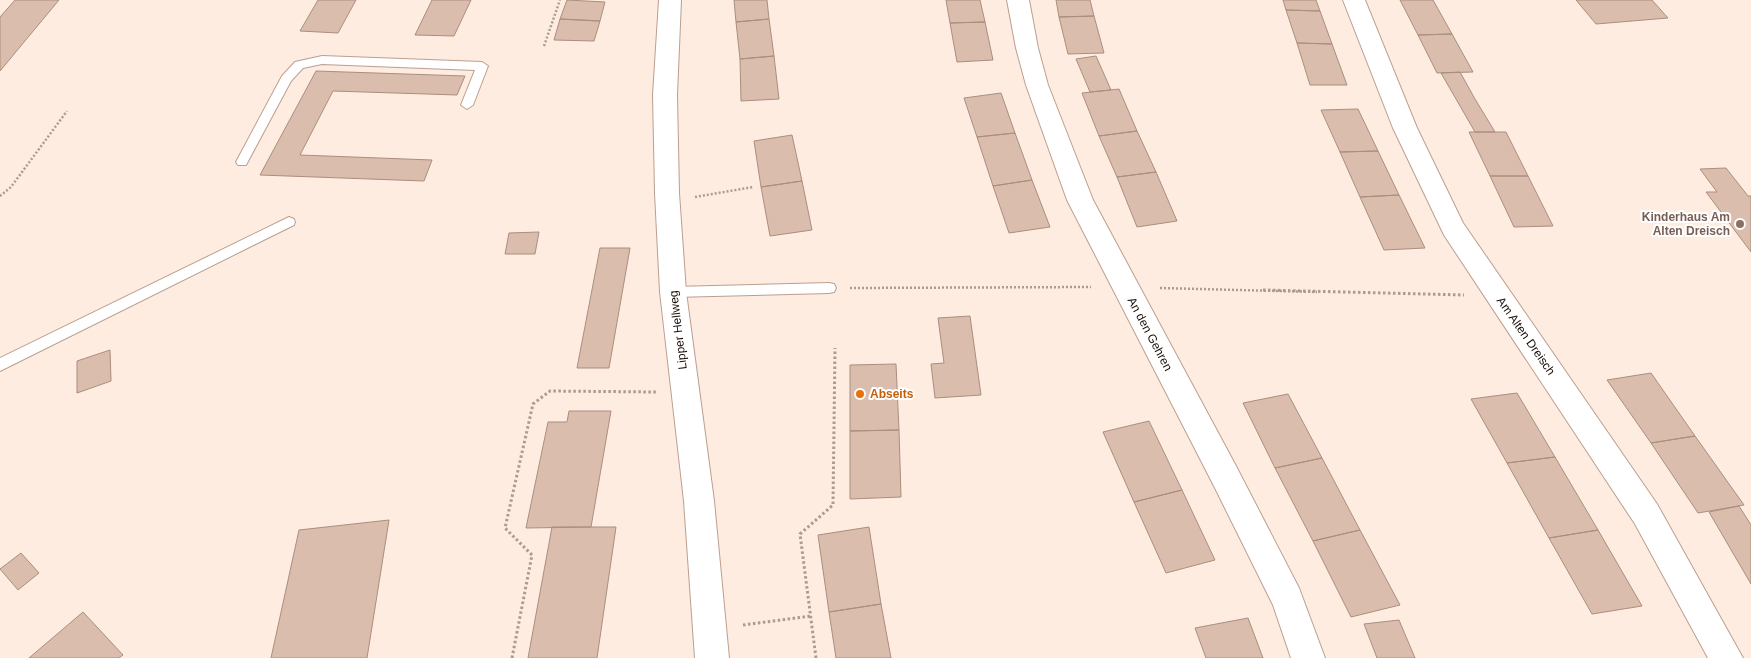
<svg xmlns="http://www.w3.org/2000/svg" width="1751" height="658" font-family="Arial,sans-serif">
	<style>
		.building { fill: #dabdac; stroke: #aa8e7e }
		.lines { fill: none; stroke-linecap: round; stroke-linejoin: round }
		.lane-casing { stroke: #bb9f8f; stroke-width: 2 }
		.street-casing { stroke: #bb9f8f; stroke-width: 2 }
		.path-far1 { stroke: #aa9b93; stroke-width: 2.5; stroke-dasharray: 2 2; stroke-linecap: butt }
		.path { stroke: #aa9b93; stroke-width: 3; stroke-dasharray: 2.5 2.5; stroke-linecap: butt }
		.lane { fill: #fff; fill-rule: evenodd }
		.street { fill: #fff; fill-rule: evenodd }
		.education-dot { fill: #8d6e63; stroke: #fff; stroke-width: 2 }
		.food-dot { fill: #e8710a; stroke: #fff; stroke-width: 2 }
		.labels { text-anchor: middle; stroke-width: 4; stroke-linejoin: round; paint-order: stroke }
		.education-label { font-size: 12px; font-weight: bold; fill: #785e54; stroke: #fff; text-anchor: end }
		.street-label { font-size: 12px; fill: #170d08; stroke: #fff }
		.food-label { font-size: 12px; font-weight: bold; fill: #c56008; stroke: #fff; text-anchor: start }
	</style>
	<rect width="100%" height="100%" fill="#feece1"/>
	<!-- building -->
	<path class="building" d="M15 0H59L0 71V17Z
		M318 0H356L338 33 300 31Z
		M432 0H471L454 36 415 35Z
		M567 0 605 2 600 21 560 19Z
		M734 0H767L769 19 736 22Z
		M946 0H980L985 22 950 23Z
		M1056 0H1090L1094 16 1059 17Z
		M1283 0H1316L1320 11 1286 10Z
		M1400 0H1433L1452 34 1418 35Z
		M1576 0H1652L1668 18 1596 24Z
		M1286 10 1320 11 1332 44 1297 43Z
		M1094 16 1104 53 1068 54 1059 17Z
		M560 19 600 21 594 41 554 40Z
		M769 19 774 56 740 59 736 22Z
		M985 22 993 60 957 62 950 23Z
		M1452 34 1473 72 1437 73 1418 35Z
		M1297 43 1332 44 1347 85H1310Z
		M774 56 779 99 741 101 740 59Z
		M1096 56 1111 90 1090 92 1076 59Z
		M316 71 465 76 457 95 333 91 300 155 432 160 424 181 260 175Z
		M1460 72 1475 99 1495 132H1475L1441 73Z
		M1119 89 1137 131 1099 136 1082 93Z
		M1001 93 1015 133 977 137 964 98Z
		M1358 109 1378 151 1340 152 1321 110Z
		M1137 131 1156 172 1117 177 1099 136Z
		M1469 132H1506L1528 176H1490Z
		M1015 133 1032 180 993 186 977 137Z
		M792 135 802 181 761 187 754 141Z
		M1378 151 1399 195 1360 197 1340 152Z
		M1726 168 1748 196H1751V252L1706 192H1717L1700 169Z
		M1156 172 1177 221 1137 227 1117 177Z
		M1490 176H1528L1553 226 1514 227Z
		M1032 180 1050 227 1009 233 993 186Z
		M802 181 812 230 770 236 761 187Z
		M1399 195 1425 248 1384 250 1360 197Z
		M539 232 535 254H505L509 233Z
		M600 248H630L609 368H577Z
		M970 316 981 395 935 398 931 364 944 363 938 318Z
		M110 350 111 381 77 393V361Z
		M896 364 899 430 850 431V365Z
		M1651 373 1695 436 1651 443 1607 380Z
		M1517 393 1555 457 1507 463 1471 399Z
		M1288 394 1322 458 1275 468 1243 403Z
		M569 411H611L591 527 526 528 548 422H567Z
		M1149 421 1182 490 1134 502 1103 432Z
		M899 430 901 497 850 499V431Z
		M1695 436 1744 505 1698 513 1651 443Z
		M1555 457 1598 530 1549 538 1507 463Z
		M1322 458 1360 530 1313 541 1275 468Z
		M1182 490 1215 560 1166 573 1134 502Z
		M1739 506 1751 525V584L1709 512Z
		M389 520 367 658H271L299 530Z
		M552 527H616L597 658H528Z
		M869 527 881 604 829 612 818 535Z
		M1360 530 1400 605 1351 617 1313 541Z
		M1598 530 1642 606 1592 614 1549 538Z
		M21 553 39 573 18 590 0 569Z
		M881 604 891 658H836L829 612Z
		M83 612 123 655 119 658H29Z
		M1248 618 1263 658H1206L1195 628Z
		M1399 620 1415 658H1377L1364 624Z"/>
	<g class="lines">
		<defs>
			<path id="lane" d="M322 56 482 62 488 66 473 105 467 109 461 105 475 70 322 64 303 68 291 81 246 165H238L236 162 282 76 295 62Z
				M289 217 294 219 295 222 294 225 0 371V358Z
				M829 283 834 284 836 288 834 292 829 293 673 297 668 296 666 292 668 288 673 287Z"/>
			<path id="street" d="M659 0H681L677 95 679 193 686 292 714 501 729 658H695L684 501 660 292 655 193 653 95Z
				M1007 0H1029L1038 48 1048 85 1093 200 1236 466 1299 588 1325 658H1291L1273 605 1214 486 1067 200 1026 85 1016 48Z
				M1343 0H1365L1417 128 1463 223 1657 504 1743 658H1708L1635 524 1444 235 1393 128Z"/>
		</defs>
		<!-- lane casing -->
		<use href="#lane" class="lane-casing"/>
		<!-- street casing -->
		<use href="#street" class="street-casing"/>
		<!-- path-far1 -->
		<path class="path-far1" d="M544 46 560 0
			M0 196 11 187 67 111
			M695 197 753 187
			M850 288 1091 287
			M1160 288 1317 292"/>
		<!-- path -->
		<path class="path" d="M1263 290 1464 295
			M743 625 811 616
			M512 658 532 555 505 528 533 404 550 391 656 392
			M816 658 800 534 833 505 835 348"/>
		<!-- lane -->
		<use href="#lane" class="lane"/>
		<!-- street -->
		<use href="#street" class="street"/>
	</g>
	<!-- markers -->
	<circle class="education-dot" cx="1740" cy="224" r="5"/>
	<circle class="food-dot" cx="860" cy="394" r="5"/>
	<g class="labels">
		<!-- education labels -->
		<g class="education-label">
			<text x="1730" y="221">Kinderhaus Am<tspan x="1730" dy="14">Alten Dreisch</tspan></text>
		</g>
		<!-- street labels -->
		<g class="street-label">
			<text transform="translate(678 330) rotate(-97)" y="4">Lipper Hellweg</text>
			<text transform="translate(1150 334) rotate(62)" y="4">An den Gehren</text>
			<text transform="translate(1526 336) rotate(55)" y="4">Am Alten Dreisch</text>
		</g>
		<!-- food labels -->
		<g class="food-label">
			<text x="870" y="398">Abseits</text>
		</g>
	</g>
</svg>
